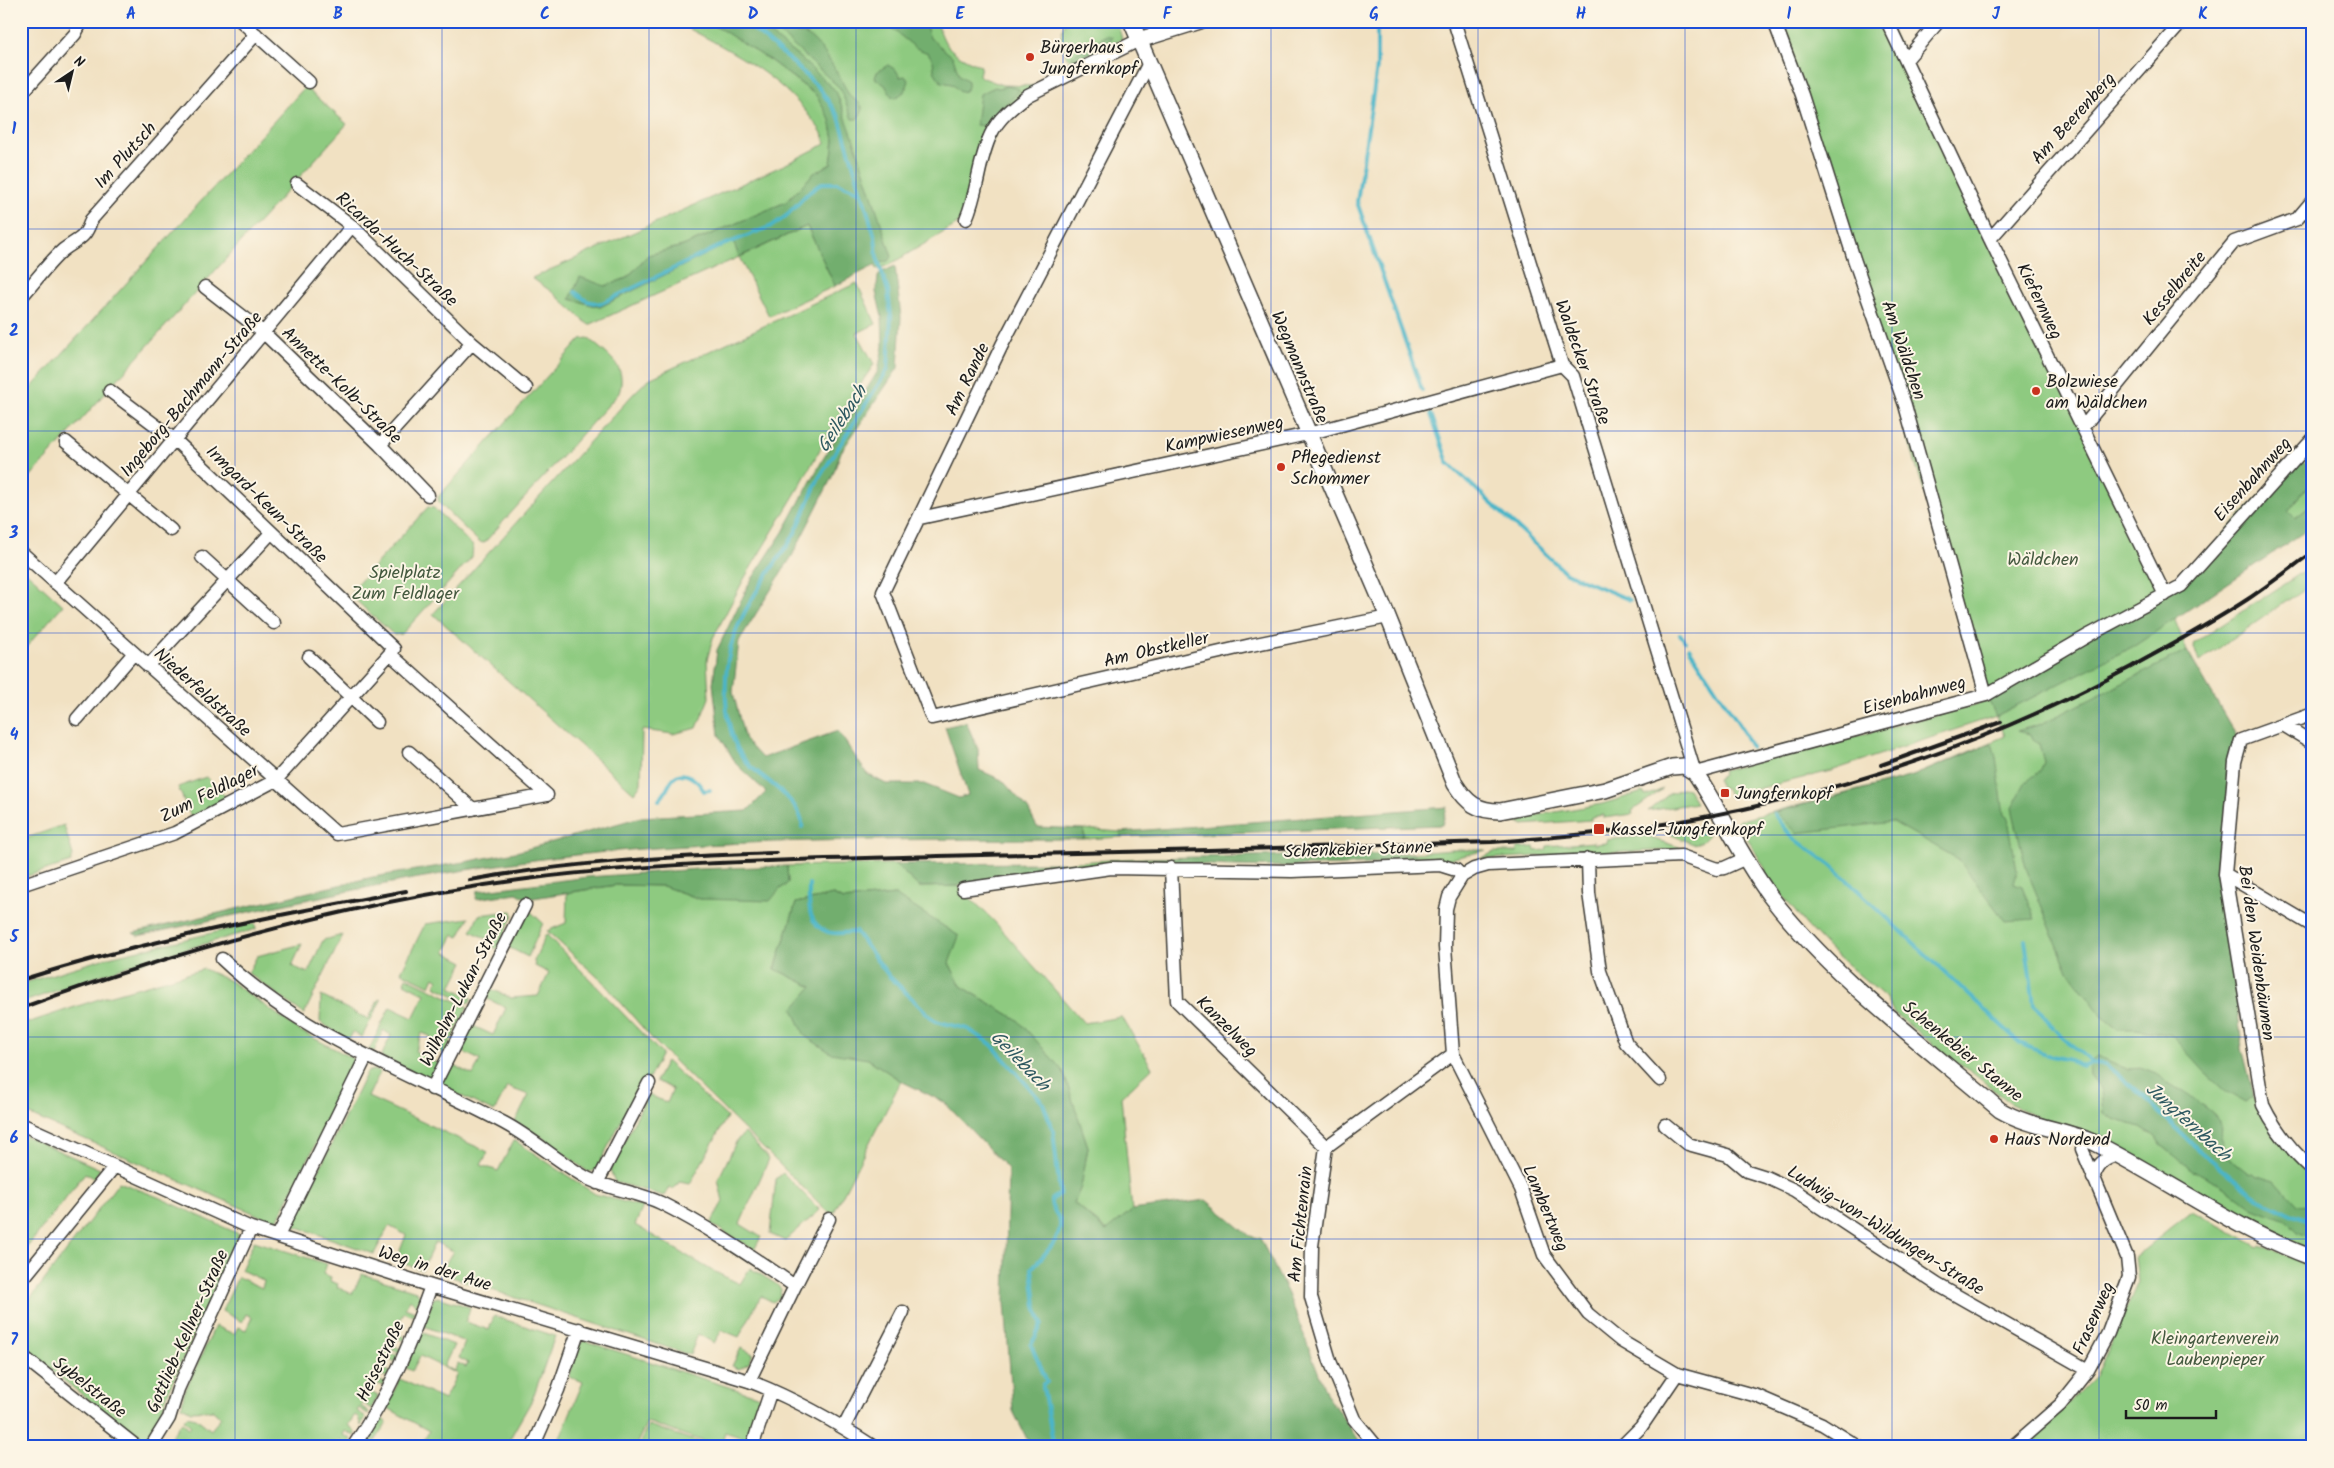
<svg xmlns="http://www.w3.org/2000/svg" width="2334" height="1468" font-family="Kalam,sans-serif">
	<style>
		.green { fill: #8eca80; stroke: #55734e }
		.forest { fill: #72ae6e; stroke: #476545 }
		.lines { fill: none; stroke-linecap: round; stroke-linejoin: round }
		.stream { stroke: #4bb5c8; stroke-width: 4 }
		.minor-casing { stroke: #3c3a35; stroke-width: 15 }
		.tertiary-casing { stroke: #3c3a35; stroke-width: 18 }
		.minor { stroke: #fff; stroke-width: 12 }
		.tertiary { stroke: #fff; stroke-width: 15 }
		.rail { stroke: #1c1c1c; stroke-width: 4 }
		.grid { fill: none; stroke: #1d4ed8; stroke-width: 1; stroke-opacity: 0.55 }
		.poi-dot { fill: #c8321e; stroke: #fcf5e5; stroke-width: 2 }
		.labels { text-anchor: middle; stroke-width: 4; stroke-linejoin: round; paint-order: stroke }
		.poi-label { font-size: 18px; fill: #1c1c1c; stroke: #fcf5e5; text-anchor: start }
		.street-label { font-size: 18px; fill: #1c1c1c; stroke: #fcf5e5 }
		.park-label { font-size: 18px; fill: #44593f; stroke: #fcf5e5 }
		.water-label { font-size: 19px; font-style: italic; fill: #2f5961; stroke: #fcf5e5 }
		.neatline { fill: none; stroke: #1d4ed8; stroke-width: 2 }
		.grid-label { font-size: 16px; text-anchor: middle; font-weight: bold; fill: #1d4ed8 }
	</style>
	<rect width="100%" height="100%" fill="#fcf5e5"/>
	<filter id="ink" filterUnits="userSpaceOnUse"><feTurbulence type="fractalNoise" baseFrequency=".02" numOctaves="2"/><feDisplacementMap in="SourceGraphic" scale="10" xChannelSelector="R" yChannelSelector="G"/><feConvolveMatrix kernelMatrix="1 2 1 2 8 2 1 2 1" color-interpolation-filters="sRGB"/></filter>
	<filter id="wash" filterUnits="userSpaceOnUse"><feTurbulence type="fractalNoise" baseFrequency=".0096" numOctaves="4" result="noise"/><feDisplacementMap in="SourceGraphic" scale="20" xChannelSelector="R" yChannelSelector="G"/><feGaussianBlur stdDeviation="1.12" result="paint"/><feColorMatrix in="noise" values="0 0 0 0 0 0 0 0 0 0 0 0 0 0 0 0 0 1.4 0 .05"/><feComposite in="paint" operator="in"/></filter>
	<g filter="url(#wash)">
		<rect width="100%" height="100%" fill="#f1e1c2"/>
		<!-- green -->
		<path class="green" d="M674 21H704L722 29 771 61 813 93 731 21H933C941 28 941 37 947 45 956 56 969 61 981 66L979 75 981 77 1002 85 1035 86 1000 120 966 219 889 265 877 269 861 231 832 129 834 139 831 164 814 173 786 202 683 246 648 255 627 278 570 299 600 307 733 241 740 257 807 226 835 286 769 316 739 257 589 325 552 292 532 278 786 164 825 144C825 135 819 128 813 121 780 74 724 47 674 21Z
			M1065 21H1117L1122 39 1073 63C1057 47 1059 41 1065 21Z
			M1774 21H1887L2165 595 2187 651 2237 737 2222 874 2242 1048 2254 1096 2257 1105 2300 1165 2313 1176V1253L2243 1221 2087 1132 2039 1118 2013 1105 1970 1071 1952 1060 1894 1013 1885 997 1829 949 1807 926 1763 872 1766 870 1737 821 1913 776 2005 736 1996 716 1831 771 1753 790V793L1730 797 1725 788 1722 789 1717 779 1723 775 1722 771 1989 701 1802 96Z
			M305 87 347 124 21 487V399Z
			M857 283 876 324 857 333 874 364 834 424 798 489 744 579 713 638 707 660 709 698 697 728 673 734 642 730 641 784 634 793 433 614 635 392 649 379Z
			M588 338C608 356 628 365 619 393L484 543 479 542 439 503 438 497 581 339Z
			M2313 480V504L2295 519 2288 511Z
			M428 507 434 508 473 546 472 557 402 634 394 635 351 596 353 589Z
			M2313 565V583L2199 662 2193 644Z
			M21 567 63 605 21 653Z
			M206 777 229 800 191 817 178 787Z
			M1683 788 1688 789 1696 803 1648 811 1669 794Z
			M1663 789 1632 811 1633 814 1604 818V815L1591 817V820L1522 825V823L1497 822 1602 804 1643 792 1646 796Z
			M64 825 73 855 71 862 21 878V840Z
			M1704 826 1709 835 1702 842 1693 844 1667 833Z
			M1084 829 1120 832 1122 837 1084 839Z
			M1651 835V838L1691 851 1690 854 1675 850 1648 851 1480 859 1494 852H1517V848L1534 847 1535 851 1546 850 1547 846 1594 842V844L1607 843V840Z
			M1453 850H1486L1438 862 1410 863 1415 858 1414 853Z
			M1144 858 1175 863 1071 870 1060 863Z
			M895 864 919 887 958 886 994 921 1084 1023 1122 1017 1152 1068 1121 1097 1132 1210 1107 1231 1074 1203 1081 1186 1088 1147 1075 1110 1018 1020 961 986 949 963 895 895 843 900 833 895 796 903 775 969 813 987 868 1059 901 1081 833 1214 826 1210 655 1042 603 982 547 931 566 923 567 893 616 885 663 886 700 899 779 890 788 883 787 866Z
			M512 911 513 915 497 949 491 946 493 942 471 931 479 915Z
			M525 912H531L543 923 528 957 508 947Z
			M469 918 459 937 454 935 445 952 464 962 451 987 472 998 469 1003 435 986 438 980 434 977 430 986 401 972 425 924Z
			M255 923 256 929 121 968 21 1003V984L109 957Z
			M546 934 662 1054 647 1082 642 1081 596 1170 588 1172 543 1138 515 1122 529 1095 507 1087 494 1112 443 1087 441 1084 450 1064 473 1075 480 1060 459 1050 471 1025 493 1035 506 1008 484 997 489 988 511 998 538 996 549 973 535 966 534 961Z
			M343 935 304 1014 248 973 257 956 302 944 292 966 308 973 323 940Z
			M204 969 230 981 302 1032 352 1058 355 1066 276 1223 21 1111V1025L108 996Z
			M406 977 468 1007 444 1054 433 1048 430 1036 422 1033 415 1051 439 1064 433 1077 427 1078 381 1057 391 1035 383 1030 374 1052 369 1050 390 1007 413 1018 425 994 404 983Z
			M321 996 368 1019 379 999 381 1000 362 1037 352 1032 348 1040 320 1022Z
			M666 1061 727 1117 690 1184 679 1182 674 1189 669 1187 664 1196 615 1182 610 1170 648 1094 667 1103 673 1089 656 1081Z
			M374 1070 380 1072 368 1097 488 1152 481 1165 498 1171 514 1140 595 1194 643 1207 635 1225 711 1270 740 1284 750 1268 776 1284 781 1289 780 1297 773 1302 761 1296 739 1337 722 1330 714 1343 698 1334 690 1355 440 1273 453 1251 435 1242 422 1270 396 1261 406 1235 389 1226 374 1254 292 1225 367 1072Z
			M745 1133 769 1159 740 1224 761 1237 754 1250 711 1224 723 1201 718 1180 737 1140Z
			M21 1134 100 1169 94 1178 85 1173 21 1255Z
			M783 1173 820 1210 785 1241 770 1234 776 1179Z
			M119 1182 158 1197 239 1234 169 1390 160 1416 146 1439 140 1440 21 1347V1311Z
			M2192 1211 2259 1247 2261 1245 2313 1267V1447H2025L2096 1376 2138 1282 2135 1257Z
			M254 1241 327 1264 323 1274 331 1277 330 1281 338 1284 337 1287 352 1294 362 1274 416 1291 420 1296 417 1306 410 1299 405 1308 415 1312 413 1316 404 1312 395 1332 405 1337 404 1341 393 1336 389 1344 401 1349 400 1352 391 1350 390 1354 398 1355 395 1362 387 1358 382 1368 390 1372 388 1377 378 1375 375 1380 385 1382 383 1386 374 1382 369 1391 378 1396 371 1409 363 1403 361 1406 369 1412 368 1414 359 1408 357 1411 366 1417 361 1426 358 1417 355 1415 348 1425 354 1430 355 1434 354 1436 345 1431 343 1435 351 1439 347 1445 339 1439 334 1447H163L182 1422 189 1428 191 1426 184 1420 187 1416 196 1418 211 1430 221 1417 213 1410 191 1411 182 1406 184 1393 215 1326 234 1334 238 1327 246 1330 252 1317 246 1314 242 1322 222 1311 238 1277 262 1288 264 1281 241 1270Z
			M437 1297 470 1307 466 1322 489 1330 494 1316 555 1336 532 1400 505 1447H419L429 1431 386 1407 400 1379 444 1400 457 1374 420 1356 412 1371 406 1368 421 1332 454 1345 444 1366 454 1371 458 1363 466 1367 468 1363 459 1358 465 1342 424 1326 433 1299Z
			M585 1341 760 1397 747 1439 725 1432 720 1447 647 1422 635 1447H556L583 1382 569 1377 579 1344Z
			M741 1348 753 1354 749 1363 739 1369 732 1366Z
			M380 1418 387 1422 372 1446 365 1442Z
			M648 1425 713 1447H638Z"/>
		<!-- forest -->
		<path class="forest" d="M704 21H753L800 58 836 91 853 137 892 257 888 261C881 261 845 281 835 286L807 226 739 257 733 241 600 307 570 299 580 277 605 286 627 278 648 255 683 246 786 202 814 173 831 164 834 140 830 120 816 95 771 61 722 30Z
			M766 21 790 23 794 32C798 33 804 34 808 36 822 43 841 79 848 93 851 98 858 101 862 106V112L857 119H852L840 88Z
			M882 21H921L926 26 930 38 953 57 959 75 968 81V87L965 91 960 92 952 84 941 82 934 71 933 60 928 53 916 48Z
			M1106 35 1112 37 1108 44 1076 60 1073 59 1072 56Z
			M888 65 896 70 900 77 905 76 909 81 905 91 896 98 892 97 885 85 875 78 877 72Z
			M1008 86 1019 89V91L991 122 984 126 976 125 980 94 995 87 999 88Z
			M895 266 901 317 898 368 841 452 832 477 792 556 739 641 733 692 745 740 762 758 838 731 867 774 886 784H924L959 798 968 795 945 727 966 722 978 749 979 770 1002 780 1028 809 1037 827 1084 829V839C915 840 744 837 576 855 428 871 282 905 138 936L133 933 373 877 470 861 520 851 641 817 747 811 766 792 737 765 719 735 713 684 717 650 750 582 783 532 823 459 878 371 883 346 882 317 876 292 878 277 880 273Z
			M2297 457 2313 470V480L2288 511 2295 518 2313 504V526L2136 645 1996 716 1986 695 2165 595Z
			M2187 651 2237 737 2222 874 2242 1048 2254 1096 2245 1102 2226 1091 2205 1072 2171 1035 2136 1029H2117L2103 1017 2067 969 2026 868 2012 808 2026 782 2040 771 2044 762 2039 744 2033 739 2031 734 2017 731 2041 724Z
			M1992 743 1996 757 2004 815 2008 818 2017 871 2014 883 2022 886 2035 919 2005 921 1958 859 1893 822 1797 833 1776 812 1913 776Z
			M1447 807 1442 825 1122 837 1120 832Z
			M1414 853 1415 858 1410 863C1322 865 1232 872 1144 858Z
			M1060 863 1071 870 958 886 919 887 895 864Z
			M787 866 788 883 779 890 770 901 700 899 663 886 616 885 527 899 517 893 476 899 477 891 588 877 698 869Z
			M833 895 843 900 895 895 959 936 949 963 961 986 1018 1020 1063 1071 1088 1147 1081 1187 1074 1203 1106 1231 1132 1210 1206 1200 1250 1236 1260 1238 1288 1294 1327 1395 1363 1447H1031L1013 1411 1005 1303 1008 1169 944 1102 901 1081 868 1059 831 1053 805 1036 793 1009 812 987 775 969 796 903Z
			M2098 1056 2127 1069 2143 1068 2157 1073 2167 1083 2184 1091 2214 1115 2221 1124 2220 1138 2228 1157 2248 1173 2275 1181 2297 1205 2313 1206V1236H2307L2298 1232 2286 1220 2254 1208 2220 1184 2191 1169 2160 1144 2156 1137 2141 1127 2114 1119 2104 1113 2102 1090 2090 1075 2089 1063Z"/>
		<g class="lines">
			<!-- stream -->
			<path class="stream" d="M743 21 788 58 820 89 839 117 875 237 877 257 888 291 891 316 888 369 819 478C809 498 803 520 791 540 786 549 778 558 772 568 739 617 720 650 727 711 730 732 735 751 750 766 764 779 805 804 802 827
				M1377 21V67L1357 202 1422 390
				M575 292 587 301 600 304 718 247 772 226 785 217 808 193 822 183H838L861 192
				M1431 414 1448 463 1566 573 1630 600
				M1680 634 1685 641
				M1689 648 1741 727 1751 747
				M659 800C666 794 667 787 672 780 683 766 698 781 704 791L710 790
				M1774 814 1791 836 1831 865 2020 1043 2043 1053
				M809 884C809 903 806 924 828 932 835 935 849 932 856 932L889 976 935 1021 968 1029 991 1044 1043 1103 1053 1130 1060 1194 1051 1200C1050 1210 1058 1213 1060 1221 1062 1240 1043 1255 1032 1268L1036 1306 1042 1324 1031 1345 1047 1382 1043 1384
				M2025 939 2034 1005 2042 1012 2053 1028
				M2056 1031C2068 1044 2081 1051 2092 1063L2105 1064 2146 1099 2191 1143 2256 1197 2293 1215 2313 1222
				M2047 1055 2070 1060 2083 1067 2092 1063
				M1043 1387 1054 1447"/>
		</g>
	</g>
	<g filter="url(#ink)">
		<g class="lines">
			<defs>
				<path id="minor" d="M241 21 309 82
					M1454 21 1562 365 1573 376 1695 773 1986 695 2089 635 2181 586 2313 439
					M1774 21 1802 95 1854 259 1905 405 1986 695
					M1887 21 1990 239 2165 595
					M1906 60 1939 21
					M1149 63 1002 345 883 592 932 718 1251 645 1388 617
					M21 94 75 34 82 21
					M297 184 352 226 472 343 526 388
					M966 219C978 192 978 161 991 134 999 117 1014 106 1028 95L1139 40
					M1990 239 2183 21
					M205 287 264 333 380 445 428 495
					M21 297C35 282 48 263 63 250 77 239 85 240 91 220L256 34
					M2083 427 2234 242 2297 219 2313 200
					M66 442 171 530
					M380 445 472 343
					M920 518 1308 434 1562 365
					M21 552 337 834 547 795
					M202 557 274 623
					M55 583 352 226
					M390 654 547 795
					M309 657 377 722
					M148 666 271 533
					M2313 714 2241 740 2235 762 2225 874 2263 1105C2275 1130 2292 1151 2313 1170
					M77 719 134 653
					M2285 726 2313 743
					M409 752 473 809
					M1588 859 1589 893 1600 971 1626 1043 1660 1080
					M1744 859 1724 868 1717 869 1681 856 1488 865 1474 869 1462 876 1449 897 1446 909 1445 947 1453 1054 1521 1189 1544 1255 1588 1314 1621 1341 1677 1374 1757 1396 1822 1424 1859 1447
					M1171 868 1177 1001 1326 1147
					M2225 874 2313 926
					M21 885 175 833 276 780 394 649 175 440 110 391
					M963 889 1111 868 1292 871 1440 865 1456 870 1462 876
					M222 959C305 1038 406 1071 504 1123 534 1139 559 1163 589 1179 612 1190 638 1192 661 1203 707 1226 752 1257 795 1286L749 1381
					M432 1089 525 905
					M21 1124 251 1228 431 1286 749 1381C793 1398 834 1421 874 1447
					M1665 1125 1688 1144 1728 1155 1747 1171 1766 1177 1794 1190 1938 1285 2088 1370
					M2093 1178C2098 1164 2102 1160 2117 1155
					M597 1183 649 1083
					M278 1236 366 1057
					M21 1281 114 1167
					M795 1286 829 1219
					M21 1355 137 1447
					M844 1427 903 1312
					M151 1447 169 1418 178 1389 251 1228
					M353 1447C390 1393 409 1347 431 1286
					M533 1447 558 1390 579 1329
					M752 1447 771 1390
					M1377 1447 1354 1419 1330 1361 1311 1297 1312 1246 1326 1147 1453 1054
					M1621 1447 1641 1427 1677 1374
					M2012 1447 2060 1405 2088 1370 2108 1333 2129 1277 2127 1257 2082 1149 2084 1138"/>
				<path id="tertiary" d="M1131 21 1388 617 1455 784C1467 803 1477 811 1500 811L1605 790 1672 767 1684 766 1695 773C1722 813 1741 857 1770 896 1831 976 1924 1045 2000 1110 2031 1128 2066 1129 2097 1144 2170 1181 2236 1230 2313 1258
					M1139 40 1200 21"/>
			</defs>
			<!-- minor casing -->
			<use href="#minor" class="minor-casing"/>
			<!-- tertiary casing -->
			<use href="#tertiary" class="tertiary-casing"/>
			<!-- minor -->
			<use href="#minor" class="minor"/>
			<!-- tertiary -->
			<use href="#tertiary" class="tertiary"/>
			<!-- rail -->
			<path class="rail" d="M1881 765 2001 722
				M470 880C571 862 673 856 776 853
				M21 980C147 940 276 915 406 891
				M21 1008C188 947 358 900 535 878 669 861 804 860 938 856 1123 852 1307 848 1492 842 1561 837 1630 831 1699 818 1852 790 1991 741 2129 668 2169 646 2210 624 2248 599 2270 584 2291 568 2313 552"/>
		</g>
	</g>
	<!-- grid -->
	<path class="grid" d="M235 21V1447M442 21V1447M649 21V1447M856 21V1447M1063 21V1447M1271 21V1447M1478 21V1447M1685 21V1447M1892 21V1447M2099 21V1447M21 229H2313M21 431H2313M21 633H2313M21 835H2313M21 1037H2313M21 1239H2313"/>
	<!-- markers -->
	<g class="poi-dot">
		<circle cx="1030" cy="57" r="5"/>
		<circle cx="2036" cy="391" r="5"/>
		<circle cx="1281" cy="467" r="5"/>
		<rect x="1720" y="788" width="10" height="10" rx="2.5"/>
		<rect x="1593" y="823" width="12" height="12" rx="2.5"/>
		<circle cx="1994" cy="1139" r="5"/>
	</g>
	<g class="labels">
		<!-- poi labels -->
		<g class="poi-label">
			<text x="1040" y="53">Bürgerhaus<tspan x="1040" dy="21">Jungfernkopf</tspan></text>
			<text x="2046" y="387">Bolzwiese<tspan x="2046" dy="21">am Wäldchen</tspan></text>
			<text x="1291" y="463">Pflegedienst<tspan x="1291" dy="21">Schommer</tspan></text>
			<text x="1735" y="799">Jungfernkopf</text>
			<text x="1610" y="835">Kassel-Jungfernkopf</text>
			<text x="2004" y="1145">Haus Nordend</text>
		</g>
		<!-- street labels -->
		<g class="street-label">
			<text transform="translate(2073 118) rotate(-48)" y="6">Am Beerenberg</text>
			<text transform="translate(125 155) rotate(-48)" y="6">Im Plutsch</text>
			<text transform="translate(397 249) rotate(43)" y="6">Ricarda-Huch-Straße</text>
			<text transform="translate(2174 288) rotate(-51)" y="6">Kesselbreite</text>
			<text transform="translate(2040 301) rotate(64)" y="6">Kiefernweg</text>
			<text transform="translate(1904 350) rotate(71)" y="6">Am Wäldchen</text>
			<text transform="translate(1583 362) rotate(70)" y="6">Waldecker Straße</text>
			<text transform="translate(1300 367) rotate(67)" y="6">Wegmannstraße</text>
			<text transform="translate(967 379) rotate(-64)" y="6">Am Rande</text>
			<text transform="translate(342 385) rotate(44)" y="6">Annette-Kolb-Straße</text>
			<text transform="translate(191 394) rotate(-50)" y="6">Ingeborg-Bachmann-Straße</text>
			<text transform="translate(1224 434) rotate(-12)" y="6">Kampwiesenweg</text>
			<text transform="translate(2252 479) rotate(-48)" y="6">Eisenbahnweg</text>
			<text transform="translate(267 504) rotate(44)" y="6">Irmgard-Keun-Straße</text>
			<text transform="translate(1156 649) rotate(-13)" y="6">Am Obstkeller</text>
			<text transform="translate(203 692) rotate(42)" y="6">Niederfeldstraße</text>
			<text transform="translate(1914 695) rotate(-15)" y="6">Eisenbahnweg</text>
			<text transform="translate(209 793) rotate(-27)" y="6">Zum Feldlager</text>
			<text transform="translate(1358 849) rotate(-2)" y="6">Schenkebier Stanne</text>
			<text transform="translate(2257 953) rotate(82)" y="6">Bei den Weidenbäumen</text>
			<text transform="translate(463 989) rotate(-63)" y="6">Wilhelm-Lukan-Straße</text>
			<text transform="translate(1227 1026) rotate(45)" y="6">Kanzelweg</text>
			<text transform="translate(1963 1051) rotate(39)" y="6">Schenkebier Stanne</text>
			<text transform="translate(1546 1208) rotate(67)" y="6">Lambertweg</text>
			<text transform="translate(1300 1224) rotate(-84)" y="6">Am Fichtenrain</text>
			<text transform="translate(1886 1230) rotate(32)" y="6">Ludwig-von-Wildungen-Straße</text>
			<text transform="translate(435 1268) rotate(17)" y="6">Weg in der Aue</text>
			<text transform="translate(2093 1318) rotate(-66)" y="6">Frasenweg</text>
			<text transform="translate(187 1331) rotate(-66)" y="6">Gottlieb-Kellner-Straße</text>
			<text transform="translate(380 1361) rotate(-64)" y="6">Heisestraße</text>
			<text transform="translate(90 1387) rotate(38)" y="6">Sybelstraße</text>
		</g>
		<!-- park labels -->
		<g class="park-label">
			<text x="2043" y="565">Wäldchen</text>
			<text x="405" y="578">Spielplatz<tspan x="405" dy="21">Zum Feldlager</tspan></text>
			<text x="2215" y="1344">Kleingartenverein<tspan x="2215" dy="21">Laubenpieper</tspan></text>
		</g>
		<!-- water labels -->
		<g class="water-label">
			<text transform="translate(841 418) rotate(-57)" y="7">Geilebach</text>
			<text transform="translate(1021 1060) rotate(46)" y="7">Geilebach</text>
			<text transform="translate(2189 1121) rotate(42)" y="7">Jungfernbach</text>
		</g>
	</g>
	<!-- margin -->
	<rect width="2334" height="1468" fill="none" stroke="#fcf5e5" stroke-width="55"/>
	<!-- north arrow -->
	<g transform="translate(72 72) rotate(35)" stroke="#fcf5e5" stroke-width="4" paint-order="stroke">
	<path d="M0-4L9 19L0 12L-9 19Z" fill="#1c1c1c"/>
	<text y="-8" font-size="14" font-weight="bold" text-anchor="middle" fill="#1c1c1c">N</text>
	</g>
	<!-- scale -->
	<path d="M2126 1410v8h90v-8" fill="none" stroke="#1c1c1c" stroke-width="2.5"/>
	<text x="2134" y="1410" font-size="15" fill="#1c1c1c" stroke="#fcf5e5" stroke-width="4" paint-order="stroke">50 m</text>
	<rect x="28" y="28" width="2278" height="1412" class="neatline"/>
	<g class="grid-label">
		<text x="131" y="19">A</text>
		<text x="338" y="19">B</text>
		<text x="545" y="19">C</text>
		<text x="753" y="19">D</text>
		<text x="960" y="19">E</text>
		<text x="1167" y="19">F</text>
		<text x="1374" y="19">G</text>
		<text x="1581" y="19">H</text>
		<text x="1789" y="19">I</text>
		<text x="1996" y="19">J</text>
		<text x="2203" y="19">K</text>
		<text x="14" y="134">1</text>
		<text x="14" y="336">2</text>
		<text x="14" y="538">3</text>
		<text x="14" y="740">4</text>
		<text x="14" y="942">5</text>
		<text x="14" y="1143">6</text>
		<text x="14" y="1345">7</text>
	</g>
</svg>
